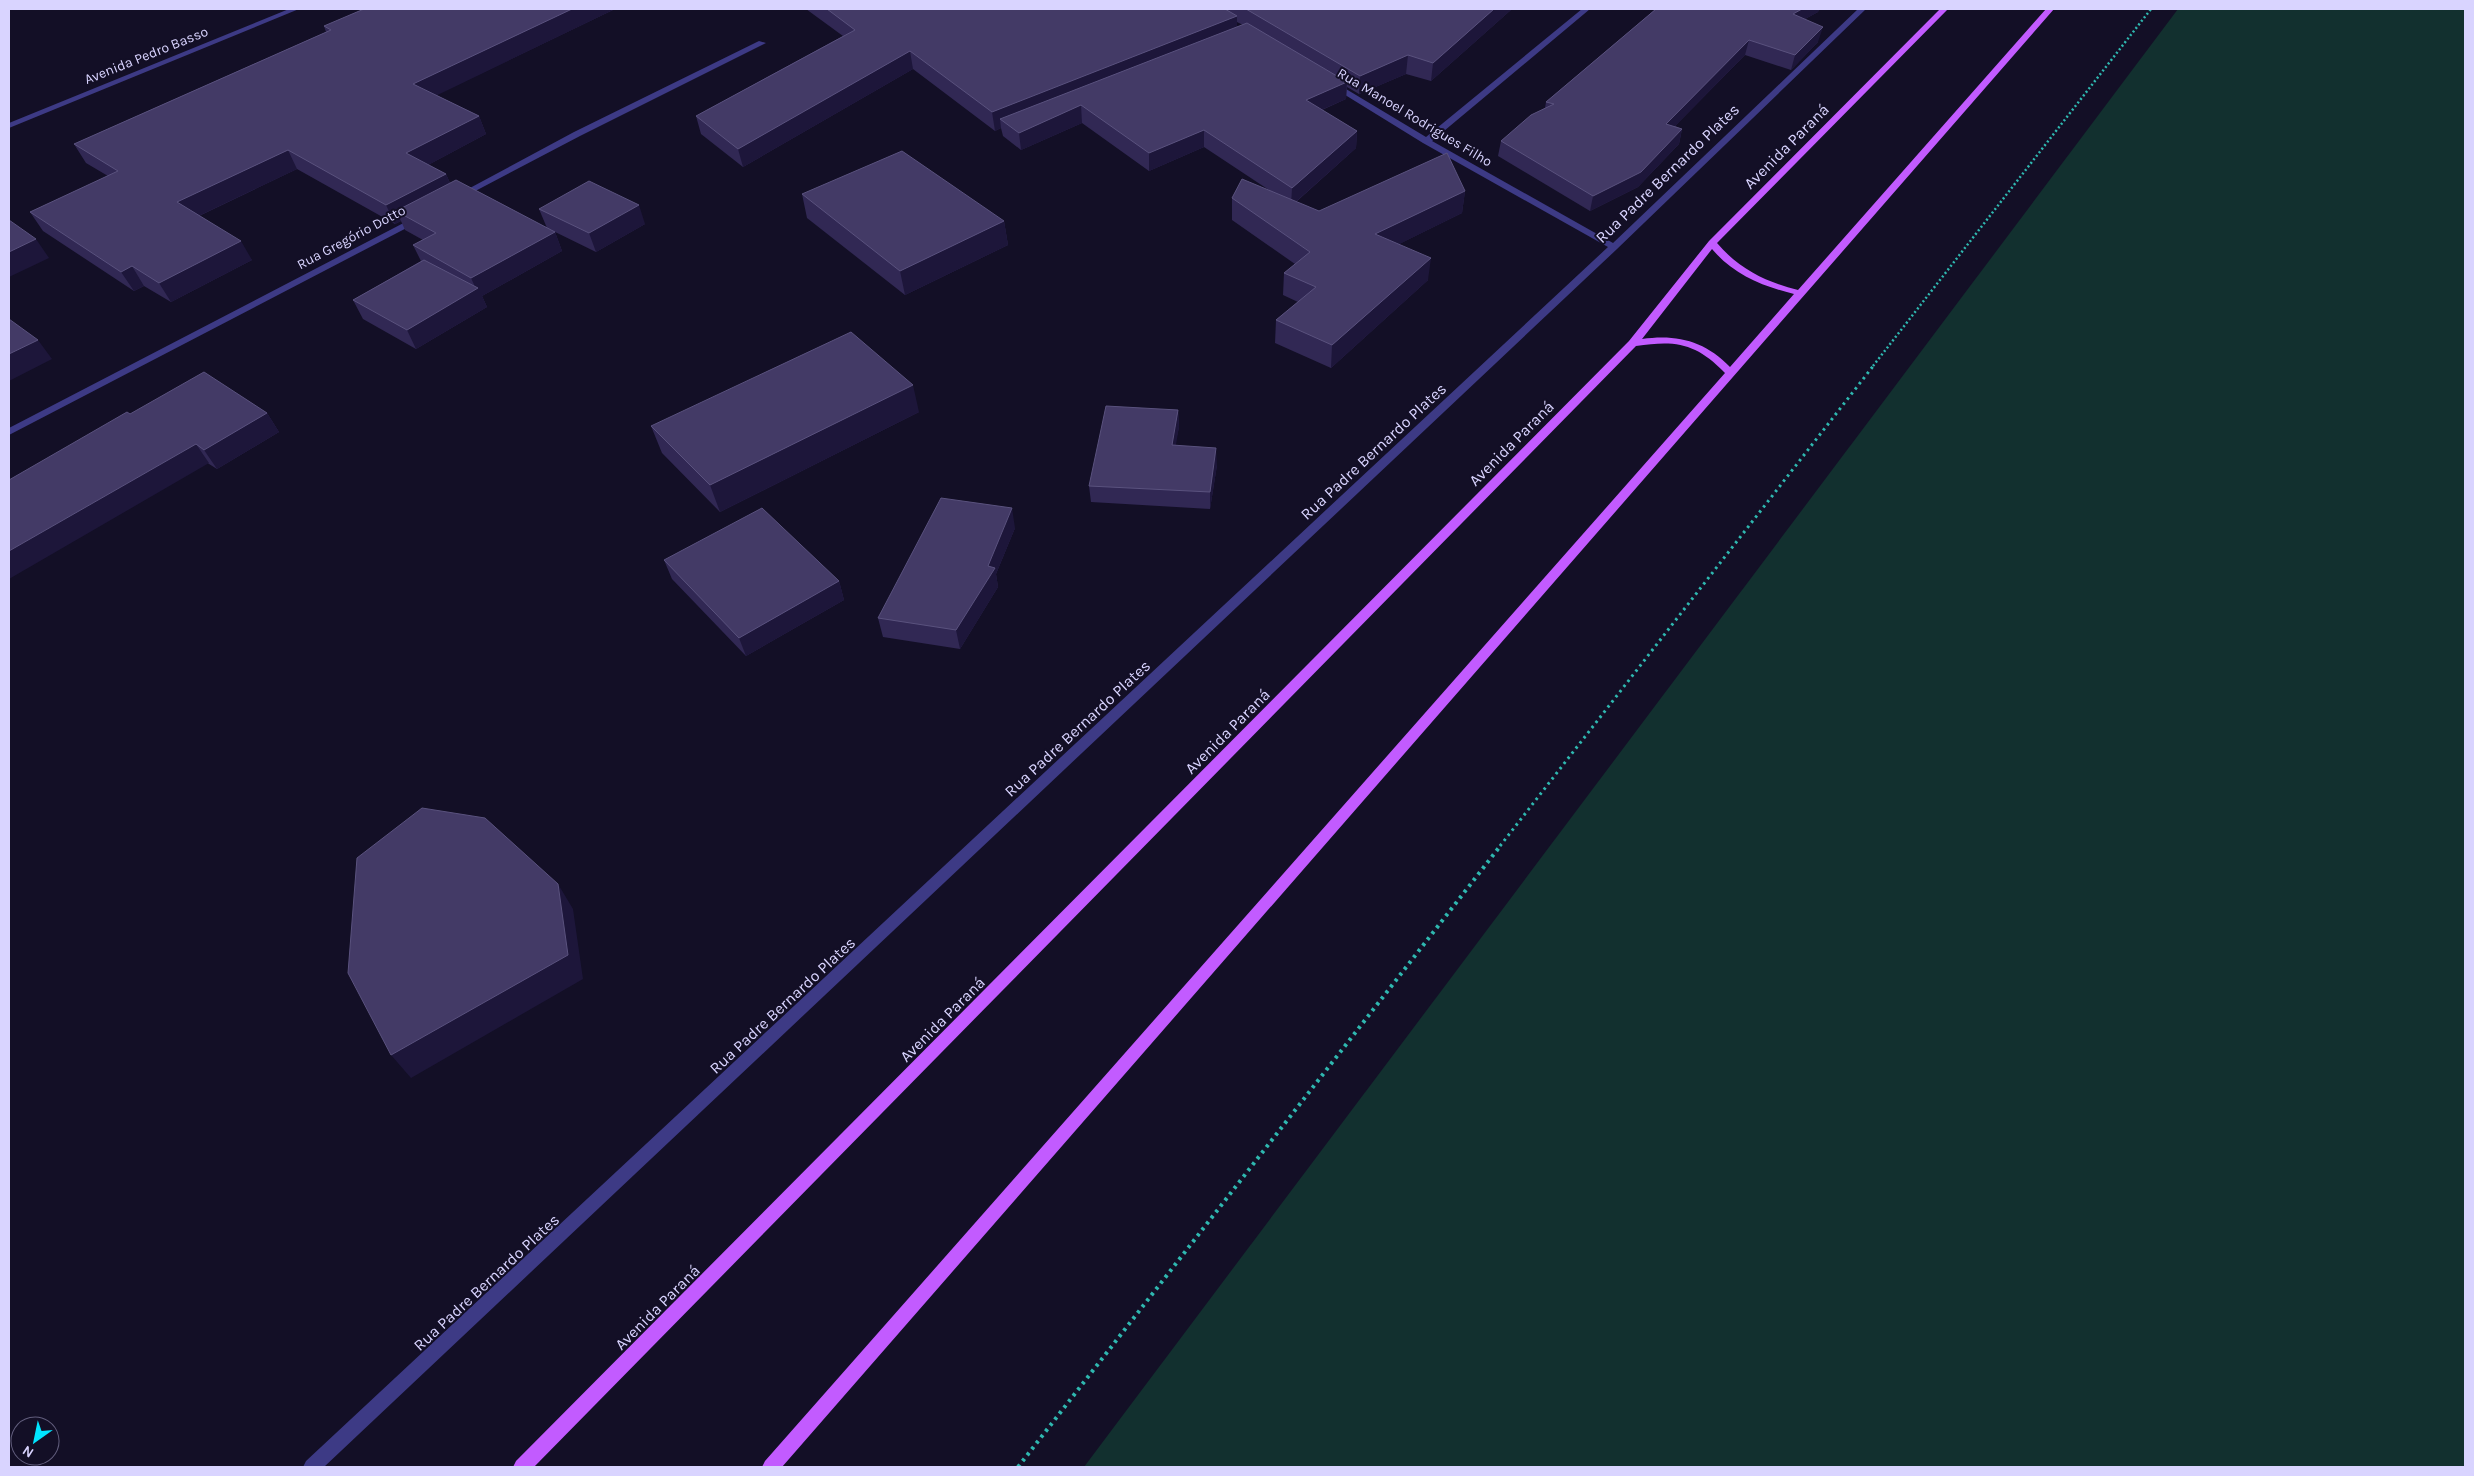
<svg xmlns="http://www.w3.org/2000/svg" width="2474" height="1476" font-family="Karla,sans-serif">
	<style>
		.green { fill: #12302f }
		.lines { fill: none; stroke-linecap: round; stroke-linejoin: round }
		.path-far2 { stroke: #2fb8b0; stroke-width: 2.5; stroke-dasharray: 2 2.5; stroke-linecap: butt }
		.path-far1 { stroke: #2fb8b0; stroke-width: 3; stroke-dasharray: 2.5 4; stroke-linecap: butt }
		.path { stroke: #2fb8b0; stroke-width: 4; stroke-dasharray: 3 4.5; stroke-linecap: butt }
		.minor { fill: #3d3a85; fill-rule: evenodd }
		.major { fill: #c25bff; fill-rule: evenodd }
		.wall { fill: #312854; fill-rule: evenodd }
		.shaded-wall { fill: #1d163a }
		.building { fill: #433a66; stroke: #5a527e }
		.labels { text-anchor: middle; stroke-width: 4; stroke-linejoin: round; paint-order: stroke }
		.far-street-label { font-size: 14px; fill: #d9d4ff; stroke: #130f26 }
		.street-label { font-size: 16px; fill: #d9d4ff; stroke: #130f26 }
	</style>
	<rect width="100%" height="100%" fill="#130f26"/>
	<!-- green -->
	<path class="green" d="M2178 9H2465V1467H1084Z"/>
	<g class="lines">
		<!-- path-far2 -->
		<path class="path-far2" d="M1873 366 2151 9"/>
		<!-- path-far1 -->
		<path class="path-far1" d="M1500 846 1874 365"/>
		<!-- path -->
		<path class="path" d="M1018 1467 1501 845"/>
		<!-- minor -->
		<path class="minor" d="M289 9H299L9 128V123Z
			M1582 9H1590L1432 141 1613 243 1858 9H1866L1617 249 324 1467H303L306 1461 1608 247 1423 143 1329 85 1336 83 1426 137Z
			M759 41 766 43 580 136 462 198 455 196 574 132Z
			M417 216 422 219 420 221 9 435V428Z"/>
		<!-- major -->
		<path class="major" d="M1940 9H1948L1717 243C1739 269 1766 282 1798 290L2046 9H2054L782 1467H762L765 1461 1725 373C1696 343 1676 340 1636 346L534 1467H513L516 1461 1629 341 1709 241ZM1712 249C1734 275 1762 286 1794 294L1730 367C1705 341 1677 334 1642 339Z"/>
	</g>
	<!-- wall -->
	<path class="wall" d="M615 9 436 95 479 116 486 134 428 165 446 174 450 183 555 232 562 251 482 296 487 307 416 349 363 319 353 300 421 261 413 245 423 240 405 230 401 221 395 224 297 169 199 216 252 260 171 302 144 286 134 291 43 231 30 212 108 176 86 163 74 144 326 32 324 26Z
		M806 9H1512L1431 81 1406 74 1359 94 1347 87 1346 99 1322 110 1357 131 1356 148 1296 202 1319 211 1465 191 1462 213 1399 244 1428 280 1331 368 1275 343 1276 320 1298 302 1283 295 1284 273 1295 264 1232 220V198L1269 190 1204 147 1149 171 1082 123 1021 150 1003 136 1001 128 995 131 913 69 743 167 701 134 696 116 843 36ZM1237 22 1243 25 1237 27Z
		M1656 9H1819L1818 12 1805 19 1818 42 1791 70 1745 55 1675 126 1682 129 1679 144 1638 187 1590 211 1498 156 1501 141 1545 108 1546 102Z
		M802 194 1004 221 1008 245 905 295 807 218Z
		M539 209 645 224 596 252 547 228Z
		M1178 410 1179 427 1175 445 1217 465 1210 509 1091 502 1089 486Z
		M919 412 720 512 662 453 651 426Z
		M267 413 279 432 217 469 130 414Z
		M1015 528 996 574 998 587 960 649 883 637 878 618Z
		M664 560 839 581 844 600 746 656 672 579Z"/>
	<!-- shaded-wall -->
	<path class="shaded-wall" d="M572 9H615L421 103 413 84Z
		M1494 9H1512L1431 81 1433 63Z
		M1802 9H1819L1818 12 1788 28 1793 14Z
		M1237 16V34L1000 119 1001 128 995 131 992 112Z
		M1823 27 1818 42 1791 70 1795 55Z
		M1749 40 1745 55 1662 139 1666 124Z
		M910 51 913 69 743 167 738 149Z
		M1408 55 1406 74 1359 94 1360 76Z
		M1347 82 1346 99 1305 117 1306 100Z
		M1081 105 1082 123 1021 150 1019 133Z
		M479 116 486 134 415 172 406 153Z
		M1682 129 1679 144 1638 187 1590 211 1593 196Z
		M1204 130V147L1149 171V153Z
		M1357 131 1356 148 1291 206 1292 188Z
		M288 150 297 169 188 221 177 202Z
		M446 174 454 193 396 211 401 221 395 224 386 205Z
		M1465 191 1462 213 1373 257 1375 234Z
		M639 205 645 224 596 252 589 233Z
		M1004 221 1008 245 905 295 900 271Z
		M555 232 562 251 482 296 487 307 416 349 407 330 476 289 471 278Z
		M36 239 49 258 9 277V252Z
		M241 241 252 260 171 302 159 283Z
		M1431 258 1428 280 1331 368 1332 345Z
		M132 266 144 286 134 291 121 272Z
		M38 340 52 359 9 381V354Z
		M913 385 919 412 720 512 710 485Z
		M1178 410 1179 427 1173 462 1172 445Z
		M267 413 279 432 217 469 204 450Z
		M196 444 209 463 9 579V551Z
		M1216 448 1217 465 1210 509V492Z
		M1012 508 1015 528 996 574 998 587 960 649 956 630 988 566Z
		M839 581 844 600 746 656 739 638Z
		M558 884 573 909 583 979 411 1078 391 1055Z"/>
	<!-- building -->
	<path class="building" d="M364 9H572L413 84 479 116 406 153 446 174 386 205 288 150 177 202 241 241 159 283 132 266 121 272 30 212 118 171 74 144 331 30 324 26Z
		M827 9H1225L1237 16 992 112 910 51 738 149 696 116 855 30Z
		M1246 9H1494L1433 63 1408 55 1360 76Z
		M1656 9H1802L1793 14 1823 27 1795 55 1749 40 1666 124 1682 129 1641 172 1593 196 1501 141 1531 115 1554 104 1546 102Z
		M1247 23 1347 82 1306 100 1357 131 1292 188 1204 130 1149 153 1081 105 1019 133 1000 119Z
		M902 151 1004 221 900 271 802 194Z
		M1447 153 1465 191 1375 234 1431 258 1332 345 1276 320 1316 287 1284 273 1310 252 1232 198 1242 179 1319 211Z
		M456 180 555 232 471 278 413 245 436 233 396 211Z
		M589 181 639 205 589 233 539 209Z
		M9 220 36 239 9 252Z
		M424 260 478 288 407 330 353 300Z
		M9 319 38 340 9 354Z
		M851 332 913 385 710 485 651 426Z
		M204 372 267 413 204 450 196 444 9 551V480L127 412 130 414Z
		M1106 406 1178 410 1172 445 1216 448 1210 492 1089 486Z
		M941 498 1012 508 988 566 995 568 956 630 878 618Z
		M762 508 839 581 739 638 664 560Z
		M422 808 485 818 558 884 568 955 391 1055 348 973 357 858Z"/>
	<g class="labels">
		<!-- far-street labels -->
		<g class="far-street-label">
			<text transform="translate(146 55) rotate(-22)" y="5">Avenida Pedro Basso</text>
			<text transform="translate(1415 117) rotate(31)" y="5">Rua Manoel Rodrigues Filho</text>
			<text transform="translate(351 237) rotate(-28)" y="5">Rua Gregório Dotto</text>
		</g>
		<!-- street labels -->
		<g class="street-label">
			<text transform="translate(1786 146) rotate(-45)" y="6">Avenida Paraná</text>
			<text transform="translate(1667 173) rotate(-44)" y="6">Rua Padre Bernardo Plates</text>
			<text transform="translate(1511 443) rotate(-45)" y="6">Avenida Paraná</text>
			<text transform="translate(1373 451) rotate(-43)" y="6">Rua Padre Bernardo Plates</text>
			<text transform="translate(1077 728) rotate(-43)" y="6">Rua Padre Bernardo Plates</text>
			<text transform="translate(1227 731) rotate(-45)" y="6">Avenida Paraná</text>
			<text transform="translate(782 1005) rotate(-43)" y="6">Rua Padre Bernardo Plates</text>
			<text transform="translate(942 1019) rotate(-45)" y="6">Avenida Paraná</text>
			<text transform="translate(486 1282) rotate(-43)" y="6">Rua Padre Bernardo Plates</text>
			<text transform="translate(657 1307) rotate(-45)" y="6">Avenida Paraná</text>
		</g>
	</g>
	<!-- border -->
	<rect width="2474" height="1476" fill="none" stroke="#d9d4ff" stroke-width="20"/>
	<!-- north arrow -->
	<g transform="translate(35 1441) rotate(213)"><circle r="24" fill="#130f26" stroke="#625e7d"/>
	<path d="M0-4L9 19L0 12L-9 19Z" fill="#00e5ff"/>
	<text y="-8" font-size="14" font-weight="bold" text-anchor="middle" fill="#d9d4ff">N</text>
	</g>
</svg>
